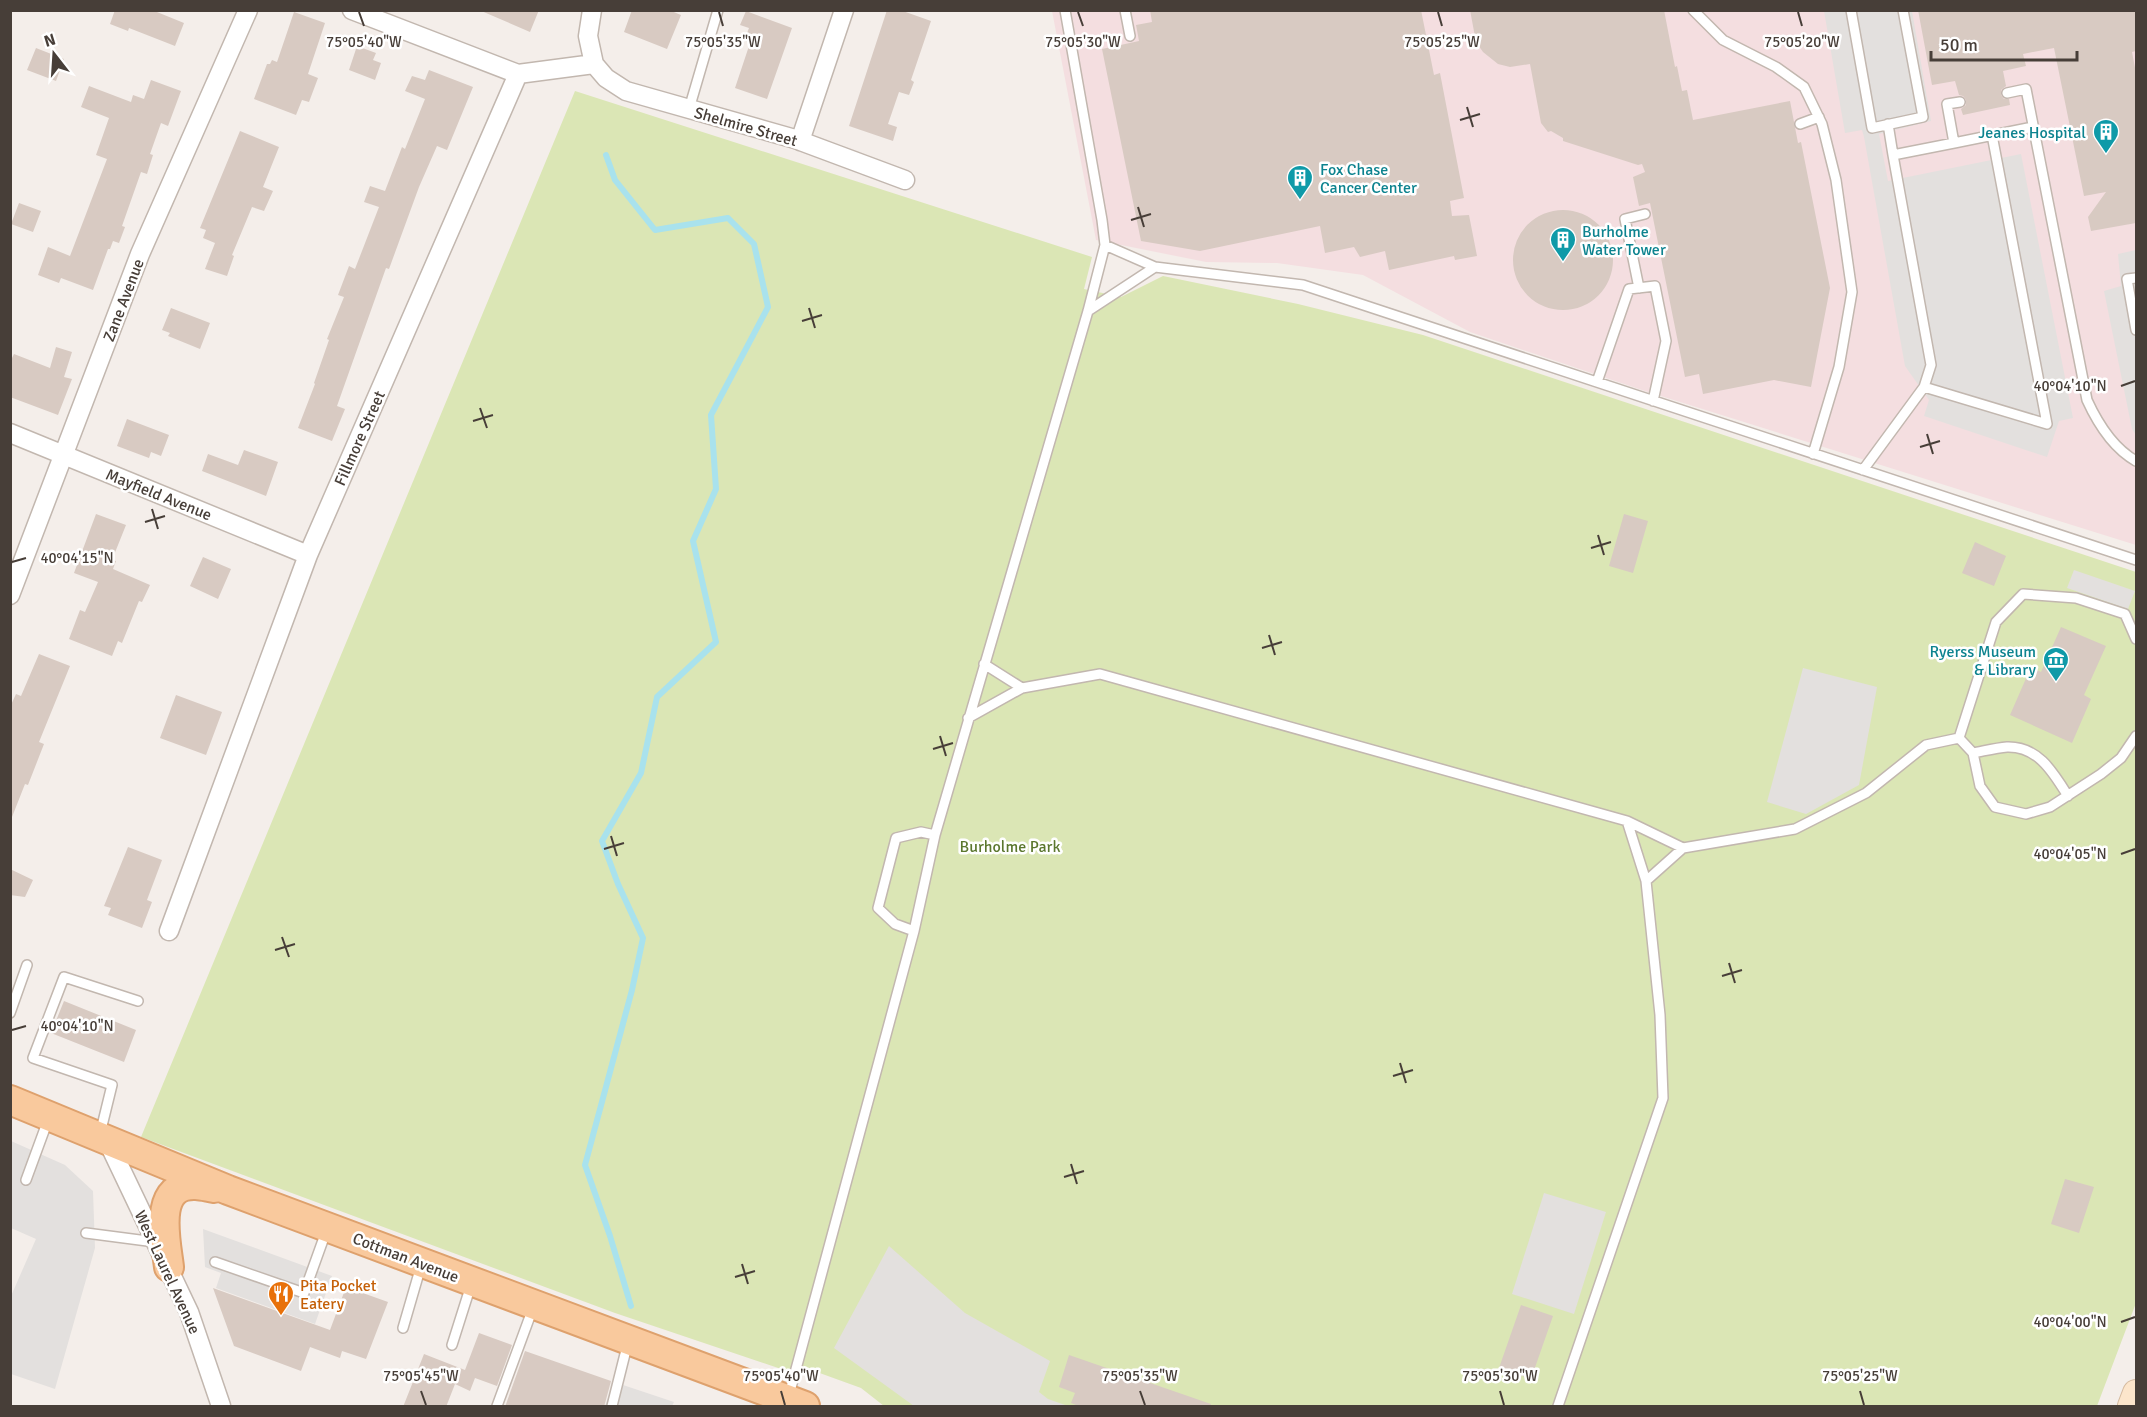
<svg xmlns="http://www.w3.org/2000/svg" width="2147" height="1417" font-family="Signika,sans-serif">
	<style>
		.medical { fill: #f4dee0 }
		.green { fill: #dbe6b5 }
		.parking { fill: #e3e0de }
		.lines { fill: none; stroke-linecap: round; stroke-linejoin: round }
		.stream { stroke: #a9e2ed; stroke-width: 6 }
		.building { fill: #d8cac2 }
		.service-casing { stroke: #c2b7af; stroke-width: 12 }
		.minor-casing { stroke: #c2b7af; stroke-width: 21 }
		.secondary-casing { stroke: #d4b99e; stroke-width: 28 }
		.primary-casing { stroke: #dea16d; stroke-width: 32 }
		.service { stroke: #fff; stroke-width: 9 }
		.minor { stroke: #fff; stroke-width: 18 }
		.secondary { stroke: #fce5cb; stroke-width: 26 }
		.primary { stroke: #f9c99d; stroke-width: 28 }
		.ticks { fill: none; stroke: #473e38; stroke-width: 2 }
		.labels { text-anchor: middle; stroke-width: 5; stroke-linejoin: round; paint-order: stroke }
		.street-label { font-size: 16px; fill: #473e38; stroke: #fff }
		.culture-label { font-size: 16px; fill: #0d838f; stroke: #fff; text-anchor: end }
		.park-label { font-size: 16px; fill: #5b772e; stroke: #fff }
		.food-label { font-size: 16px; fill: #c56008; stroke: #fff; text-anchor: start }
		.ticks-label { font-size: 15px; text-anchor: middle; fill: #473e38; stroke: #fff; stroke-width: 5; stroke-linejoin: round; paint-order: stroke }
	</style>
	<rect width="100%" height="100%" fill="#f4eeea"/>
	<!-- medical -->
	<path class="medical" d="M1052 11H2136V545L1645 391 1470 332 1363 275 1277 263 1206 262 1096 240Z"/>
	<!-- green -->
	<path class="green" d="M575 91 1092 257 1084 289 1121 297 1163 276 1298 304 1423 335 2136 572V1303L2097 1406H884L861 1388 792 1363 790 1372 615 1313 141 1137Z"/>
	<!-- parking -->
	<path class="parking" d="M1824 11H1912L1931 121 1879 134 1888 181 2021 154 2073 418 2059 421 2047 457 1924 416 1929 400 1905 366 1864 137 1862 130 1845 133Z
		M2136 250V435L2132 429 2104 291 2121 286 2118 254Z
		M2074 570 2135 591 2128 609 2067 588Z
		M1803 668 1877 687 1859 785 1806 814 1767 802Z
		M11 1141 65 1165 93 1191 95 1248 55 1389 11 1374V1296L36 1239 11 1228Z
		M1544 1193 1606 1212 1574 1314 1512 1294Z
		M203 1229 332 1276 315 1324 216 1288 221 1273 205 1267Z
		M889 1246 965 1313 1050 1361 1039 1392 1048 1399 1068 1406H914L834 1348Z
		M614 1382 674 1402 672 1406H605Z"/>
	<g class="lines">
		<!-- stream -->
		<path class="stream" d="M606 155 615 180 655 230 728 218 754 244 768 307 711 415 716 489 693 541 716 642 657 697 641 773 602 841 618 884 643 938 632 990 585 1165 610 1236 631 1306"/>
	</g>
	<!-- building -->
	<path class="building" d="M115 10H152L184 23 175 46 129 28 128 31 110 24Z
		M479 10H539L530 32Z
		M632 10H669L681 15 667 49 624 32Z
		M887 10H900L931 21 911 80 914 82 909 95 899 92 888 124 897 127 893 141 849 126Z
		M1150 10H1421L1434 75 1440 73 1464 198 1450 201 1452 216 1469 215 1477 256 1455 260 1454 256 1389 270 1385 251 1360 257 1354 247 1325 253 1320 226 1200 251 1141 241 1102 49 1139 41 1136 25 1152 22Z
		M1470 10H1664L1675 67 1677 66 1682 91 1687 90 1693 120 1790 101 1798 143 1801 142 1830 288 1811 387 1774 380 1703 394 1699 374 1685 377 1650 203 1639 206 1633 177 1645 172 1642 164 1638 165 1563 141V138L1551 131 1548 132 1541 123 1530 64 1510 67 1498 64 1483 52 1476 42Z
		M1918 10H2136V51L2132 52 2136 73V223L2091 231 2088 217 2106 192 2084 196 2054 48 2023 54 2026 66 2003 71 2006 86 2001 90V95L2004 99H2009L2010 105 1963 115 1961 109 1966 105V100L1963 96 1959 95 1955 81 1932 85Z
		M746 11 792 28 767 99 735 88 750 43 744 41 749 28 740 25Z
		M294 12 325 23 308 74 318 78 309 102 302 100 296 115 254 99 267 64H270L272 60 277 62Z
		M357 46 376 53 373 60 381 63 375 80 349 70Z
		M36 48 64 59 56 81 27 70Z
		M429 70 473 87 447 150 437 146 419 187 389 269 386 268 337 406 345 409 332 441 298 428 315 384 314 383 329 340 327 339 344 297 338 295 349 266 355 269 379 207 364 202 370 186 385 191 402 147 405 149 425 99 405 91 412 76 425 80Z
		M151 80 181 91 168 126 161 123 150 154 153 155 147 174 141 172 122 226 125 227 119 243 113 241 110 249H108L93 290 61 278 59 283 38 275 48 247 70 256 107 159 96 155 109 118 81 107 89 86 131 102 133 95 144 99Z
		M240 131 279 147 263 187 273 191 264 211 252 207 232 255 234 256 227 276 205 269 215 243 203 238 206 230 200 228Z
		M19 203 41 211 33 232 11 224Z
		M1513 260a50 50 0 1 1 100 0a50 50 0 1 1-100 0Z
		M171 308 210 323 200 349 168 336 170 333 162 330Z
		M56 347 72 352 64 377 72 379 58 415 10 397V362L14 354 50 368Z
		M127 419 169 435 161 456 151 452 149 458 117 446Z
		M244 450 278 462 266 496 202 471 208 454 238 465Z
		M96 514 126 525 112 560 116 561 113 569 150 585 142 602 139 601 122 643 118 641 112 656 69 639 80 610 85 612 98 582 74 573Z
		M1624 514 1648 521 1633 573 1609 566Z
		M1975 542 2006 556 1994 586 1962 573Z
		M203 557 231 569 218 599 190 586Z
		M2061 627 2106 646 2084 695 2091 699 2072 743 2010 715 2031 667 2041 672Z
		M39 654 70 666 39 742 44 744 28 785 25 784 12 817 10 707 16 694 21 696Z
		M176 695 222 712 206 755 160 738Z
		M128 847 162 860 147 900 152 902 142 928 108 915 111 908 104 906Z
		M10 869 33 880 25 897 10 895Z
		M64 1001 136 1030 124 1062 51 1033Z
		M2065 1179 2094 1187 2079 1233 2051 1224Z
		M346 1287 388 1302 366 1359 342 1351 340 1358 310 1347 301 1371 234 1346 213 1288 330 1330Z
		M1521 1305 1553 1316 1531 1379 1499 1368Z
		M479 1333 512 1345 497 1386 475 1378 470 1391 455 1384 446 1407H403L424 1354 465 1370Z
		M525 1351 611 1381 604 1407H505Z
		M1069 1355 1211 1404 1210 1407H1081L1071 1403 1075 1393 1059 1387Z"/>
	<g class="lines">
		<defs>
			<path id="service" d="M1125 10 1130 36
				M1693 10 1723 40 1776 67 1804 87 1822 124 1836 180 1852 292 1839 367 1813 454
				M1851 10 1872 128 1923 117 1903 10
				M2007 93 2026 89 2087 400C2098 424 2113 448 2136 461
				M1960 102 1947 104 1954 143 2033 127
				M689 109 718 10
				M1800 124 1819 117
				M1888 124 1893 155
				M1954 143 1893 155 1931 365 1924 387 2047 424 1992 135
				M1105 245 1155 267 1303 285 2136 560
				M2136 278 2127 279 2136 330
				M1639 288 1625 219 1645 214
				M1088 311 1155 267
				M1597 382 1629 289 1655 286 1666 341 1653 401
				M1863 470 1924 387
				M2136 639 2125 614 2076 598 2023 594 1996 622 1959 738 1973 753 1980 786 1995 807 2026 814 2050 807 2101 774 2121 758 2136 736
				M984 664 1022 688 1100 674 1627 821 1683 848 1795 829 1866 793 1926 745 1959 738
				M968 718 1022 688
				M1973 753C1984 751 1996 748 2007 747 2038 746 2053 772 2068 796
				M1646 881 1683 848
				M914 931 895 924 878 908 896 838 921 832 935 835
				M10 1013 27 965
				M100 1134 112 1085 33 1058 64 977 138 1001
				M26 1180 48 1120
				M86 1233 155 1242
				M215 1262 304 1293 327 1229
				M403 1328 421 1266
				M452 1345 471 1285
				M789 1395 914 931 935 835 1088 311 1105 245 1102 220 1065 10
				M497 1406 533 1308
				M612 1406 628 1342
				M1558 1406 1663 1098 1660 1015 1646 881 1627 821"/>
			<path id="minor" d="M352 10 518 74
				M594 64 606 78 626 91 795 139 905 180
				M800 141 844 10
				M10 433 308 555
				M10 595 140 254 248 10
				M169 931 308 555 518 74 594 64 588 36 592 10
				M107 1140 189 1312 221 1406"/>
			<path id="secondary" d="M2131 1406 2136 1393"/>
			<path id="primary" d="M10 1100 228 1190 805 1406
				M169 1267C166 1241 152 1184 195 1185 201 1185 208 1187 214 1188"/>
		</defs>
		<!-- service casing -->
		<use href="#service" class="service-casing"/>
		<!-- minor casing -->
		<use href="#minor" class="minor-casing"/>
		<!-- secondary casing -->
		<use href="#secondary" class="secondary-casing"/>
		<!-- primary casing -->
		<use href="#primary" class="primary-casing"/>
		<!-- service -->
		<use href="#service" class="service"/>
		<!-- minor -->
		<use href="#minor" class="minor"/>
		<!-- secondary -->
		<use href="#secondary" class="secondary"/>
		<!-- primary -->
		<use href="#primary" class="primary"/>
	</g>
	<!-- ticks -->
	<path class="ticks" d="M359 12 364 26M719 12 723 26M1078 12 1083 26M1438 12 1442 26M1798 12 1802 26M1467 107 1473 127M1460 120 1480 114M1138 207 1144 227M1131 220 1151 214M809 308 815 328M802 321 822 315M2121 386 2135 381M480 408 487 428M473 421 493 415M1927 434 1933 454M1920 447 1940 441M152 509 158 529M145 522 165 516M1598 535 1604 555M1591 548 1611 542M12 562 26 558M1269 635 1275 655M1262 648 1282 642M940 736 946 756M933 749 953 743M611 836 617 856M604 849 624 843M2121 854 2135 849M282 937 289 957M275 950 295 944M1729 963 1735 983M1722 976 1742 970M12 1030 26 1026M1400 1063 1406 1083M1393 1076 1413 1070M1071 1164 1077 1184M1064 1177 1084 1171M742 1264 748 1284M735 1277 755 1271M2121 1322 2135 1317M421 1391 426 1405M781 1391 785 1405M1140 1391 1145 1405M1500 1391 1504 1405M1860 1391 1864 1405"/>
	<!-- icons -->
	<defs>
		<symbol id="building-pin" viewBox="-11 -11 22 30"><path d="M0 17L-7.5 6A9.5 9.5 0 1 1 7.5 6Z" fill="#0f9aa8" stroke="#fff"/><path d="M-4-6H4V6H1V3H-1V6H-4ZM-2.5-4.3h1.7v1.8h-1.7ZM.8-4.3h1.7v1.8H.8ZM-2.5-1h1.7V.8h-1.7ZM.8-1h1.7V.8H.8Z" fill="#fff"/></symbol>
		<symbol id="museum-pin" viewBox="-11 -11 22 30"><path d="M0 17L-7.5 6A9.5 9.5 0 1 1 7.5 6Z" fill="#0f9aa8" stroke="#fff"/><path d="M0-6L6-3V-2H-6V-3ZM-5-1h2V3h-2ZM-1-1h2V3h-2ZM3-1h2V3H3ZM-6 4H6V6H-6Z" fill="#fff"/></symbol>
		<symbol id="restaurant-pin" viewBox="-11 -11 22 30"><path d="M0 17L-7.5 6A9.5 9.5 0 1 1 7.5 6Z" fill="#e8710a" stroke="#fff"/><path d="M-5-6h1v4h1v-4h1v4h1v-4h1v5L-1.5 .5V6h-2V.5L-5-1ZM5-6V6H3V1.5H1.5Q1.5-4 5-6Z" fill="#fff"/></symbol>
	</defs>
	<g fill-rule="evenodd">
		<use href="#building-pin" x="2091" y="117" width="30" height="40"/>
		<use href="#building-pin" x="1285" y="163" width="30" height="40"/>
		<use href="#building-pin" x="1548" y="225" width="30" height="40"/>
		<use href="#museum-pin" x="2041" y="645" width="30" height="40"/>
		<use href="#restaurant-pin" x="266" y="1279" width="30" height="40"/>
	</g>
	<g class="labels">
		<!-- street labels -->
		<g class="street-label">
			<text transform="translate(746 126) rotate(16)" y="6">Shelmire Street</text>
			<text transform="translate(123 300) rotate(-69)" y="6">Zane Avenue</text>
			<text transform="translate(359 438) rotate(-66)" y="6">Fillmore Street</text>
			<text transform="translate(159 494) rotate(22)" y="6">Mayfield Avenue</text>
			<text transform="translate(406 1257) rotate(21)" y="6">Cottman Avenue</text>
			<text transform="translate(168 1272) rotate(65)" y="6">West Laurel Avenue</text>
		</g>
		<!-- culture labels -->
		<g class="culture-label">
			<text x="2086" y="138">Jeanes Hospital</text>
			<text x="1320" y="175" text-anchor="start">Fox Chase<tspan x="1320" dy="18">Cancer Center</tspan></text>
			<text x="1582" y="237" text-anchor="start">Burholme<tspan x="1582" dy="18">Water Tower</tspan></text>
			<text x="2036" y="657">Ryerss Museum<tspan x="2036" dy="18">&amp; Library</tspan></text>
		</g>
		<!-- park labels -->
		<g class="park-label">
			<text x="1010" y="852">Burholme Park</text>
		</g>
		<!-- food labels -->
		<g class="food-label">
			<text x="300" y="1291">Pita Pocket<tspan x="300" dy="18">Eatery</tspan></text>
		</g>
	</g>
	<g class="ticks-label">
		<text x="364" y="47">75°05'40"W</text>
		<text x="723" y="47">75°05'35"W</text>
		<text x="1083" y="47">75°05'30"W</text>
		<text x="1442" y="47">75°05'25"W</text>
		<text x="1802" y="47">75°05'20"W</text>
		<text x="2070" y="391">40°04'10"N</text>
		<text x="77" y="563">40°04'15"N</text>
		<text x="2070" y="859">40°04'05"N</text>
		<text x="77" y="1031">40°04'10"N</text>
		<text x="2070" y="1327">40°04'00"N</text>
		<text x="421" y="1381">75°05'45"W</text>
		<text x="781" y="1381">75°05'40"W</text>
		<text x="1140" y="1381">75°05'35"W</text>
		<text x="1500" y="1381">75°05'30"W</text>
		<text x="1860" y="1381">75°05'25"W</text>
	</g>
	<!-- border -->
	<rect width="2147" height="1417" fill="none" stroke="#473e38" stroke-width="24"/>
	<!-- north arrow -->
	<g transform="translate(54 54) rotate(343)" stroke="#ffffff" stroke-width="4.5" paint-order="stroke">
	<path d="M0-4.5L10 22L0 15L-10 22Z" fill="#473e38"/>
	<text y="-9" font-size="16" font-weight="bold" text-anchor="middle" fill="#473e38">N</text>
	</g>
	<!-- scale -->
	<path d="M1931 51v9h146v-9" fill="none" stroke="#473e38" stroke-width="3"/>
	<text x="1940" y="51" font-size="18" fill="#473e38" stroke="#ffffff" stroke-width="4.5" paint-order="stroke">50 m</text>
</svg>
